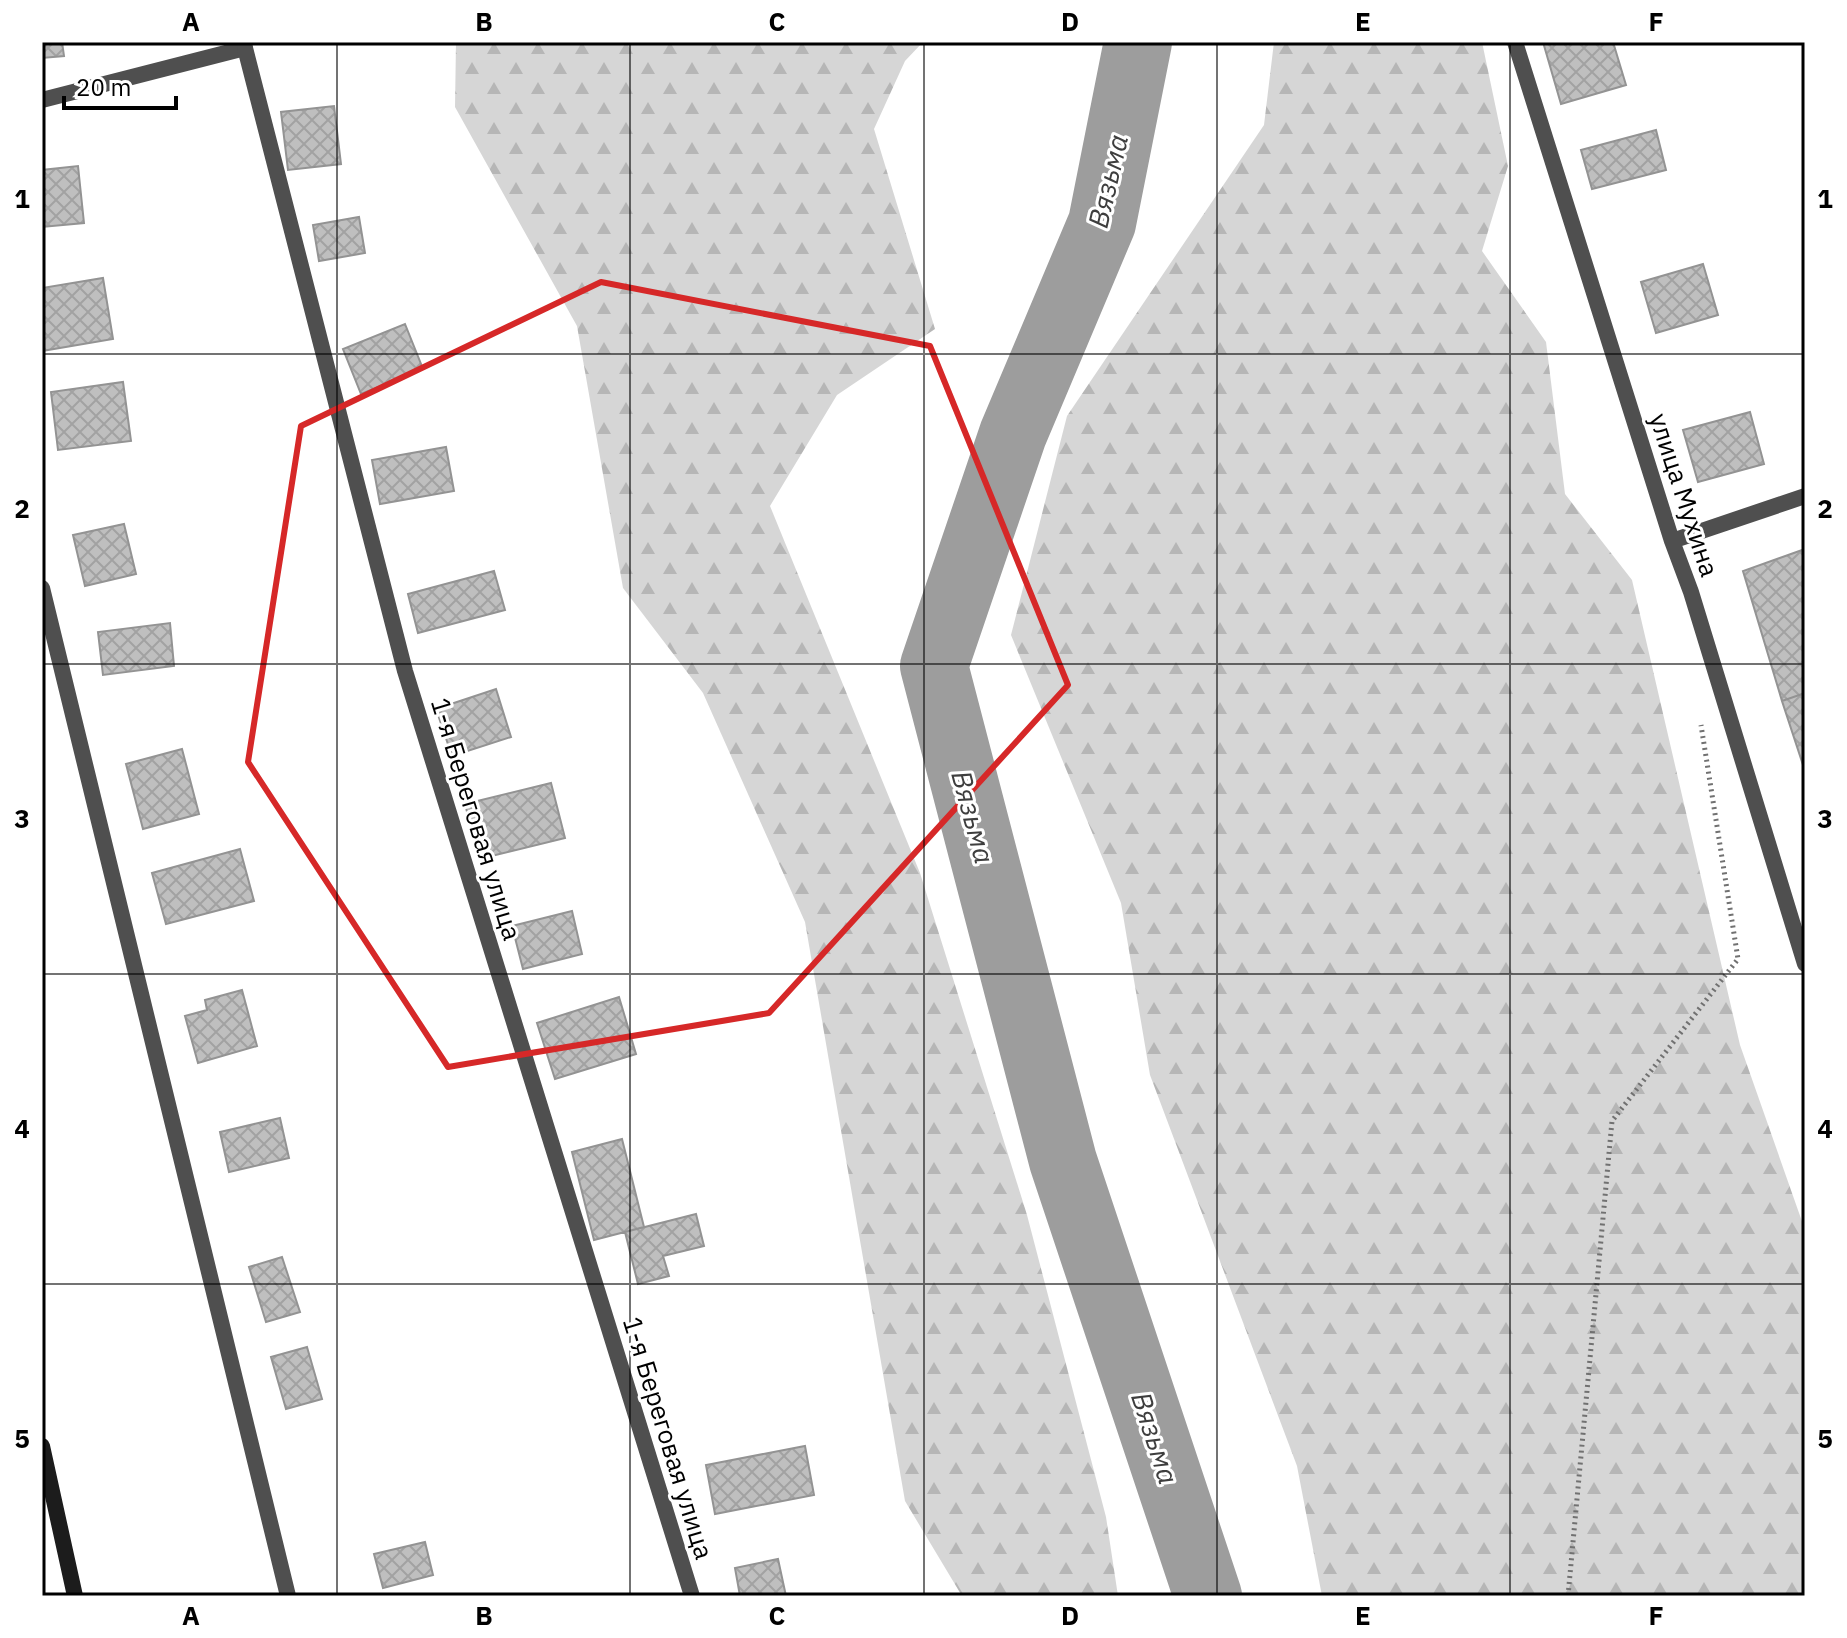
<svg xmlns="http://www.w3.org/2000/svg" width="1847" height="1638" font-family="'IBM Plex Sans',sans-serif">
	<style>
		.forest { fill: url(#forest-firs) }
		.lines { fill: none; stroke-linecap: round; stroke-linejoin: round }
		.river { stroke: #9d9d9d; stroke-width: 68 }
		.building { fill: url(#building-cross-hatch); stroke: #939393; stroke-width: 2 }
		.path { stroke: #717171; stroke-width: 5; stroke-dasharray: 2 4; stroke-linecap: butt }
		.service { stroke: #4f4f4f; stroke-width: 16 }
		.minor { stroke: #4f4f4f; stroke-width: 16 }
		.secondary { stroke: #1c1c1c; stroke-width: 16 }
		.marked { fill: none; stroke: #d62828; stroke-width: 6; stroke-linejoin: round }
		.grid { fill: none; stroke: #000; stroke-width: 2; stroke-opacity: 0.55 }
		.labels { text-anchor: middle; stroke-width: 6; stroke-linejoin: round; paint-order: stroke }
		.street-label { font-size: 26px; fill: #000; stroke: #fff }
		.water-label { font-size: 28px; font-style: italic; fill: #3e3e3e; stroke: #fff }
		.neatline { fill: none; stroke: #000; stroke-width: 3 }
		.grid-label { font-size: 26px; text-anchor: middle; font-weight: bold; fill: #000 }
	</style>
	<defs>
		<pattern id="forest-firs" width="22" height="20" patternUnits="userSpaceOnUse" patternTransform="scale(2)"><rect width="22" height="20" fill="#d6d6d6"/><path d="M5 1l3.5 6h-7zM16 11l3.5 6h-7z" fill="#b6b6b6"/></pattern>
		<pattern id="building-cross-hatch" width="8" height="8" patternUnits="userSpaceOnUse" patternTransform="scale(2)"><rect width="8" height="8" fill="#bfbfbf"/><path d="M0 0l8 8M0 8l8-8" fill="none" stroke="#a2a2a2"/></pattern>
	</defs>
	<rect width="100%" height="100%" fill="#fff"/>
	<!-- forest -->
	<path class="forest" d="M456 42H923L905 61 874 129 935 329 837 395 770 506 920 873 1027 1215 1106 1517 1118 1596H962L905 1501 805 922 703 693 623 588 577 326 455 107Z
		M1274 42H1482L1508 166 1482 251 1546 342 1565 494 1632 580 1740 1045 1805 1230V1596H1322L1297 1466 1150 1075 1121 903 1011 635 1067 416 1264 125Z"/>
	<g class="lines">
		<!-- river -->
		<path class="river" d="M1138 42 1102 223 1013 434 934 666 1063 1161 1208 1596"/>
	</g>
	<!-- building -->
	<path class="building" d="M42 42H62L64 56 42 58Z
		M1543 42H1613L1626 85 1561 104Z
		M334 106 341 164 288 170 281 112Z
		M1656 130 1666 170 1592 189 1581 150Z
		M78 166 84 223 42 227V170Z
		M359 217 365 253 319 261 313 225Z
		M1703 264 1718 315 1656 333 1641 282Z
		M103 278 113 339 42 351V288Z
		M405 324 423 369 361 394 343 349Z
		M123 382 131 441 58 450 51 392Z
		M1750 412 1764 464 1698 482 1683 430Z
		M446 447 454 491 380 504 372 460Z
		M124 524 136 574 85 586 73 535Z
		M1805 549V693L1782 701 1743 571Z
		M494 571 505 610 418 633 408 594Z
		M170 623 174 666 103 675 98 632Z
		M496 689 511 737 452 756 436 709Z
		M1805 693V771L1782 701Z
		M182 749 199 814 143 829 126 764Z
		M551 783 565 838 479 859 465 804Z
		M240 849 254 901 166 924 152 873Z
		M572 911 582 954 523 969 512 926Z
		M242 990 257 1046 198 1063 185 1016 207 1010 205 1000Z
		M619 997 636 1054 555 1079 537 1023Z
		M280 1118 289 1158 229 1172 220 1132Z
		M622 1139 644 1227 594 1240 572 1152Z
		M696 1214 704 1246 663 1256 669 1276 638 1284 625 1232Z
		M282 1257 300 1312 266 1322 249 1267Z
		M307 1347 322 1399 286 1409 271 1357Z
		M805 1446 814 1495 715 1514 706 1465Z
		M425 1542 433 1575 383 1588 374 1554Z
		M778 1559 786 1596H740L735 1568Z"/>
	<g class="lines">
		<!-- path -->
		<path class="path" d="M1568 1596 1612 1121 1738 959 1701 725"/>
		<!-- service -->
		<path class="service" d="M42 100 245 48"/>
		<!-- minor -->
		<path class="minor" d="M1515 42 1672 541 1691 592 1805 964
			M245 48 405 671 692 1596
			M1672 541 1805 496
			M42 588 288 1596"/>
		<!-- secondary -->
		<path class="secondary" d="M42 1446 75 1596"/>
	</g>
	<!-- marked area -->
	<path class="marked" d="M601 282 930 346 1068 685 769 1013 448 1067 248 762 301 426Z"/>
	<!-- grid -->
	<path class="grid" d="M337 42V1596M630 42V1596M924 42V1596M1217 42V1596M1510 42V1596M42 354H1805M42 664H1805M42 974H1805M42 1284H1805"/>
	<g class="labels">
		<!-- street labels -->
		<g class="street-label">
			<text transform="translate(1684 495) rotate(72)" y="9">улица Мухина</text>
			<text transform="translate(476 819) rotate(73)" y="9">1-я Береговая улица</text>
			<text transform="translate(668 1438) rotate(73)" y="9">1-я Береговая улица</text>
		</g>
		<!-- water labels -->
		<g class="water-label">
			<text transform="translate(1108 181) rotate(-77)" y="10">Вязьма</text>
			<text transform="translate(973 817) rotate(75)" y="10">Вязьма</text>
			<text transform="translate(1155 1438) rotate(72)" y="10">Вязьма</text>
		</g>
	</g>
	<!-- border -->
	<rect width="1847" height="1638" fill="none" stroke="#ffffff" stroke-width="88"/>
	<!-- scale -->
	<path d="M64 96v12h112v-12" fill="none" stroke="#000000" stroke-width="4"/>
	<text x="76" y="96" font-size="24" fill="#000000" stroke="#ffffff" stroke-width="6" paint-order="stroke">20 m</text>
	<rect x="44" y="44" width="1759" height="1550" class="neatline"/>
	<g class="grid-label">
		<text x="191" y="31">A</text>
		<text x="484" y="31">B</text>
		<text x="777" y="31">C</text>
		<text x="1070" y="31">D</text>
		<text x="1363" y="31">E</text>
		<text x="1656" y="31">F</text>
		<text x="22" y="208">1</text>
		<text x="1825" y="208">1</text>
		<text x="22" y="518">2</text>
		<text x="1825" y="518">2</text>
		<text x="22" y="828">3</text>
		<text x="1825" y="828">3</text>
		<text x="22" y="1138">4</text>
		<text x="1825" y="1138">4</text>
		<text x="22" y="1448">5</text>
		<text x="1825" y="1448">5</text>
		<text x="191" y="1625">A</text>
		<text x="484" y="1625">B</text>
		<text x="777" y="1625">C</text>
		<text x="1070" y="1625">D</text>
		<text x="1363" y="1625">E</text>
		<text x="1656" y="1625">F</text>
	</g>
</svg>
